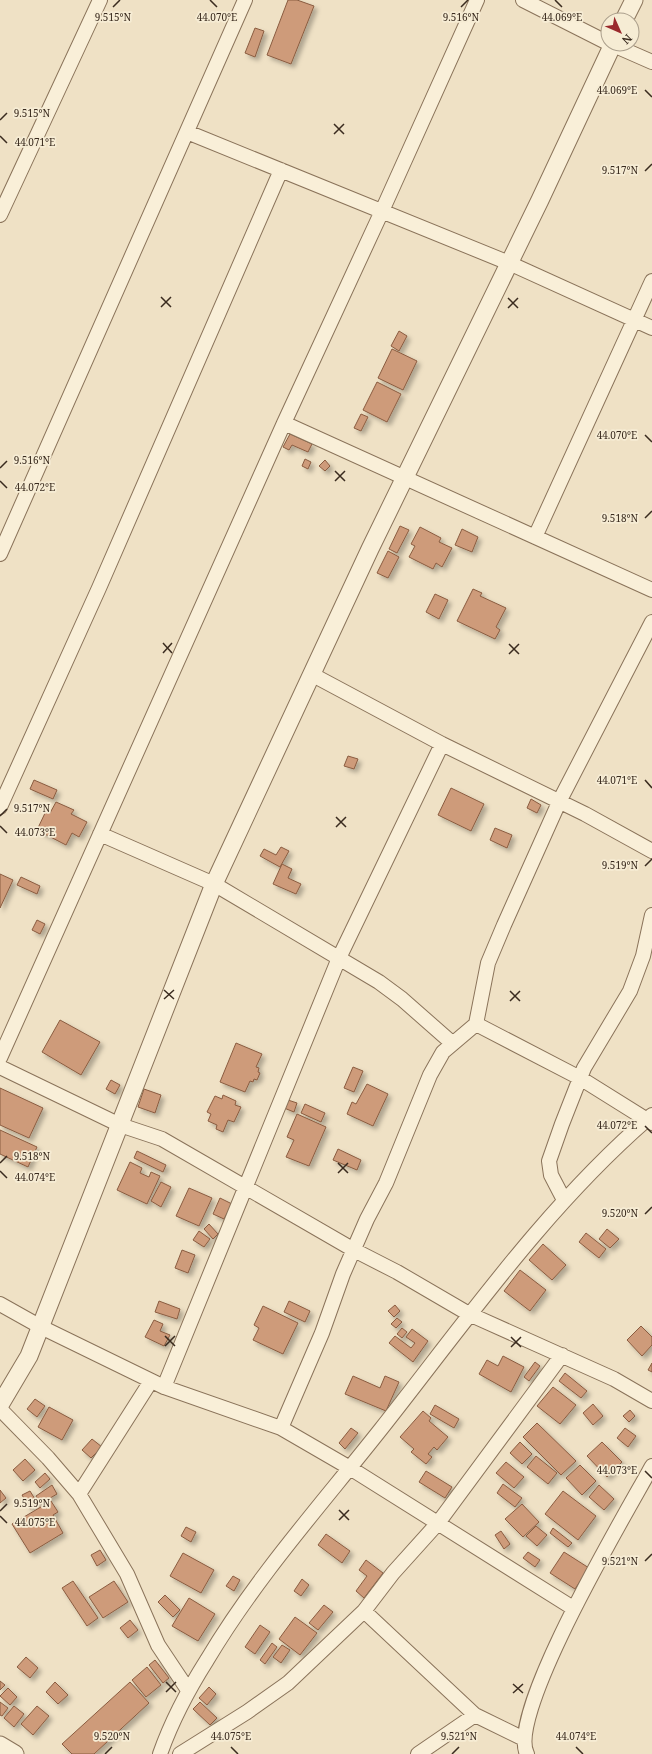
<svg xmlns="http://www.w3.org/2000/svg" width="652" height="1754" font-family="'Noto Serif',serif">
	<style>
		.building { fill: #ce9b7a; stroke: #8a5c40; filter: url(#shadow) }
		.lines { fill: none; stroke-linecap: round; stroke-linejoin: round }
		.minor-casing { stroke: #8a735a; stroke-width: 16 }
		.tertiary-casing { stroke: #8a735a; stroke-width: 19 }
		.minor { stroke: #f9efd8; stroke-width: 14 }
		.tertiary { stroke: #f9efd8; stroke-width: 17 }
		.ticks { fill: none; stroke: #3a2b1f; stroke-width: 1.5 }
		.ticks-label { font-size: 10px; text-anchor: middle; fill: #3a2b1f; stroke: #f6ecd4; stroke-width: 3.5; stroke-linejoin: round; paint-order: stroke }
	</style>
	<defs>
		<filter id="shadow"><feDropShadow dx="3.5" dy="3.5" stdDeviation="2" flood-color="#0004"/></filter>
	</defs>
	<rect width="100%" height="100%" fill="#efe1c5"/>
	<!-- building -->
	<path class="building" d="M288 0H297L314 6 291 64 267 55Z
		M255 28 264 31 255 57 245 53Z
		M399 331 407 336 399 351 391 346Z
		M392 349 417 361 403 390 378 378Z
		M377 382 401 394 387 422 363 410Z
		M361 414 368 417 361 431 354 428Z
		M290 434 312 444 308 452 292 445 289 450 283 447Z
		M305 459 311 462 308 469 302 466Z
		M325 460 330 466 325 471 319 466Z
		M400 526 409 530 397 553 389 549Z
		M420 527 441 538 439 542 452 548 442 567 436 563 433 569 409 557 415 546 411 544Z
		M462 529 478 537 472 552 455 545Z
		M388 551 399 557 388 578 377 573Z
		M473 589 482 593 480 596 506 608 496 627 500 630 495 639 457 621Z
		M435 594 448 600 439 619 426 612Z
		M348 756 358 759 354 769 344 766Z
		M34 780 57 790 53 799 30 789Z
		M451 788 484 804 471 831 438 815Z
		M531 799 541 805 537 813 527 808Z
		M56 802 74 810 71 814 87 822 79 837 72 833 66 845 37 830 46 811 50 813Z
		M495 828 512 835 507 848 490 840Z
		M281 847 289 851 280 867 260 856 264 849 276 855Z
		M282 864 292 869 288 878 301 884 296 894 273 884Z
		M0 874 13 880 0 908Z
		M21 877 40 886 37 894 17 885Z
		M37 920 45 924 40 934 32 930Z
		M60 1020 100 1042 81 1075 42 1052Z
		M236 1043 262 1054 256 1067 259 1068 258 1072 260 1073 257 1080 254 1079 253 1082 250 1081 245 1092 220 1082Z
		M353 1067 363 1071 354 1092 344 1088Z
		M111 1080 120 1085 115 1094 106 1089Z
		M367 1084 388 1094 373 1126 347 1114 352 1102 356 1104Z
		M0 1088 43 1108 29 1138 0 1125Z
		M144 1089 161 1095 155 1113 138 1107Z
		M223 1095 236 1101 235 1105 241 1107 234 1122 228 1120 223 1132 216 1129 217 1125 208 1121 211 1114 207 1112 215 1096 222 1099Z
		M288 1100 297 1103 294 1112 284 1108Z
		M305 1104 325 1113 321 1122 301 1113Z
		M297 1114 326 1127 309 1166 286 1157 294 1140 287 1137Z
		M0 1130 37 1147 28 1167 0 1154Z
		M338 1149 361 1160 357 1170 333 1160Z
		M137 1151 166 1165 163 1172 134 1158Z
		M130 1162 142 1168 140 1173 149 1177 151 1172 160 1176 147 1204 117 1190Z
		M161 1182 171 1187 161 1207 151 1201Z
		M189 1188 212 1198 199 1226 176 1216Z
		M220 1198 232 1204 224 1219 213 1214Z
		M209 1224 218 1234 213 1239 204 1229Z
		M607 1229 619 1239 610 1248 599 1239Z
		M199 1231 210 1239 204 1247 193 1240Z
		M586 1233 606 1249 599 1258 579 1242Z
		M543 1244 566 1265 552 1280 529 1260Z
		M182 1250 195 1255 188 1273 175 1268Z
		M520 1270 546 1290 530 1311 504 1291Z
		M159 1301 180 1309 177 1319 155 1312Z
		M289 1301 310 1311 305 1322 284 1312Z
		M395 1305 400 1311 394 1317 388 1311Z
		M263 1306 298 1323 283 1354 253 1340 259 1328 254 1325Z
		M397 1318 402 1322 396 1328 391 1324Z
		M154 1320 163 1324 160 1331 170 1335 164 1346 145 1337Z
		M641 1326 652 1337V1345L642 1356 627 1340Z
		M402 1328 407 1332 402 1338 397 1334Z
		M412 1329 428 1341 413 1362 389 1343 395 1336 411 1348 415 1343 406 1337Z
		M503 1356 524 1367 511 1392 479 1374 487 1360 498 1366Z
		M535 1362 540 1366 529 1381 524 1377Z
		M652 1363V1372L648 1370Z
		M565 1373 587 1391 581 1398 559 1381Z
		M353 1376 380 1388 385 1376 399 1382 386 1411 345 1394Z
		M553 1387 576 1405 560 1424 537 1406Z
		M35 1399 45 1406 37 1417 27 1409Z
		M593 1404 603 1416 593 1425 583 1413Z
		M435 1405 459 1419 454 1428 430 1414Z
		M49 1407 73 1420 62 1440 38 1427Z
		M630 1410 635 1416 629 1422 623 1416Z
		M423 1411 431 1418 429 1421 448 1437 437 1450 434 1447 428 1454 432 1457 426 1464 411 1452 414 1449 400 1437Z
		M537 1423 576 1461 561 1475 523 1437Z
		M351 1428 358 1433 345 1449 339 1443Z
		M625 1428 636 1436 628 1447 617 1438Z
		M92 1439 102 1447 91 1458 82 1450Z
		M520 1442 532 1454 522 1464 510 1453Z
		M602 1442 622 1462 607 1477 587 1456Z
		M536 1456 557 1473 548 1484 527 1467Z
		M25 1459 35 1470 23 1481 13 1470Z
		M506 1462 524 1477 514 1488 496 1473Z
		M580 1465 596 1481 582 1495 566 1478Z
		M426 1471 452 1487 445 1498 419 1482Z
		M45 1473 50 1479 40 1488 35 1482Z
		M503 1484 522 1498 515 1507 497 1493Z
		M52 1485 57 1494 40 1504 36 1496Z
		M599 1485 614 1499 604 1510 589 1497Z
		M0 1490 6 1498 0 1503Z
		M30 1491 38 1504 30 1509 22 1495Z
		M563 1491 596 1516 578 1540 545 1514Z
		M51 1501 58 1512 53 1515 63 1533 30 1553 12 1524Z
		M522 1504 539 1522 523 1537 505 1519Z
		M536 1526 547 1535 537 1546 526 1536Z
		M186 1527 196 1532 191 1542 181 1536Z
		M553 1528 572 1543 568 1547 550 1533Z
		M501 1531 510 1544 504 1549 495 1535Z
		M326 1534 350 1551 342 1563 318 1545Z
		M100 1550 106 1560 97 1566 91 1555Z
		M528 1552 540 1560 535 1567 523 1558Z
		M564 1552 589 1568 575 1589 550 1573Z
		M183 1553 214 1570 201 1593 170 1576Z
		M366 1560 383 1573 364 1598 356 1591 367 1576 359 1570Z
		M233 1576 240 1580 234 1591 226 1586Z
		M302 1579 309 1585 301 1596 294 1591Z
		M73 1581 98 1618 87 1626 62 1588Z
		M114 1581 128 1602 103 1618 89 1597Z
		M165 1595 180 1610 173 1617 158 1602Z
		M189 1598 215 1614 198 1641 172 1626Z
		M324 1605 333 1612 318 1630 309 1623Z
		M295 1617 317 1633 300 1655 279 1639Z
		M130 1620 138 1630 128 1638 120 1628Z
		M260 1625 270 1632 255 1654 245 1647Z
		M272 1643 277 1647 265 1664 260 1660Z
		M282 1645 290 1650 281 1663 273 1657Z
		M26 1657 38 1668 30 1678 17 1667Z
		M155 1660 169 1678 163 1683 149 1665Z
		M147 1667 161 1685 146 1697 132 1680Z
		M0 1681 5 1685 0 1690Z
		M55 1682 68 1695 58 1704 46 1692Z
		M130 1682 149 1703 94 1754H72L62 1744Z
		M209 1687 216 1694 207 1705 199 1698Z
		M8 1688 17 1697 10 1705 0 1696Z
		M0 1702 8 1708 2 1716 0 1715Z
		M200 1702 217 1718 210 1725 193 1709Z
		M14 1706 24 1714 14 1727 4 1718Z
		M37 1706 49 1716 33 1735 21 1724Z"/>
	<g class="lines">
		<defs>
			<path id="minor" d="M523 0 608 43
				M611 44 652 62
				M187 132 509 263 652 328
				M0 215 100 0
				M284 423 652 590
				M535 537 652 281
				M0 554 245 0
				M311 674 442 744 585 814 652 851
				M0 807 99 588 281 170
				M100 834 214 884 379 982 402 999 452 1043
				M476 1024 580 1078 652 1123
				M0 1058 284 423 382 211 477 0
				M0 1067 120 1125 162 1139 354 1250 397 1272 469 1314 614 1379 652 1401
				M564 1200 551 1175 549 1161 562 1124 584 1068 630 991 643 956 652 915
				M0 1304 41 1327 164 1387 281 1428 350 1468 573 1608
				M164 1387 339 958 442 744
				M0 1409 48 1458 79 1494 127 1574 158 1645 188 1690
				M281 1428 322 1333 343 1274 367 1219 386 1183 430 1075 443 1052 476 1024 488 963 504 925 560 800 652 622
				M79 1494 151 1381
				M364 1611 475 1715 524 1739
				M160 1754C172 1720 188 1690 207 1660 257 1576 321 1505 381 1429 467 1320 546 1206 652 1115
				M180 1754 247 1712 288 1683 364 1611 393 1573 438 1523 562 1355
				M418 1754 475 1715
				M527 1754C506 1714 628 1510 652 1466"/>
			<path id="tertiary" d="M624 20 634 0
				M0 1405 29 1356 214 884 370 549 540 200 613 44
				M0 1745 15 1754"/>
		</defs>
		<!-- minor casing -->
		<use href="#minor" class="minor-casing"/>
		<!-- tertiary casing -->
		<use href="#tertiary" class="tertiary-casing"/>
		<!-- minor -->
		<use href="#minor" class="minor"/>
		<!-- tertiary -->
		<use href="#tertiary" class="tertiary"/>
	</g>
	<!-- ticks -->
	<path class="ticks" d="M210 0 217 7M555 0 562 7M113 7 120 0M461 7 468 0M645 90 652 97M0 120 7 113M334 124 344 134M334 134 344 124M0 136 7 143M645 171 652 164M161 297 171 307M508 298 518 308M161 307 171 297M508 308 518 298M645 435 652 442M0 468 7 461M335 471 345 481M0 481 7 488M335 481 345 471M645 518 652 511M163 643 172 653M509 644 519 654M163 653 172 643M509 654 519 644M645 780 652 788M0 816 7 809M336 817 346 827M0 826 7 833M336 827 346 817M645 866 652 859M164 990 174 999M510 991 520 1001M164 999 174 990M510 1001 520 991M645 1126 652 1133M0 1163 7 1156M338 1163 348 1173M0 1171 7 1178M338 1173 348 1163M645 1214 652 1207M165 1336 175 1346M511 1337 521 1347M165 1346 175 1336M511 1347 521 1337M645 1471 652 1478M339 1510 349 1520M0 1511 7 1504M0 1516 7 1523M339 1520 349 1510M645 1561 652 1554M166 1682 176 1692M513 1684 523 1693M166 1692 176 1682M513 1693 523 1684M231 1747 238 1754M576 1747 583 1754M105 1754 112 1747M452 1754 459 1747"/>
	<g class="ticks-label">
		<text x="113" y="21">9.515°N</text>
		<text x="217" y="21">44.070°E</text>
		<text x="461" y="21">9.516°N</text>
		<text x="562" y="21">44.069°E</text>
		<text x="617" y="94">44.069°E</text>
		<text x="32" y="117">9.515°N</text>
		<text x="35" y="146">44.071°E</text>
		<text x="620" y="174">9.517°N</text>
		<text x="617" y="439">44.070°E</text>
		<text x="32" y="464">9.516°N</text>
		<text x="35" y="491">44.072°E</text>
		<text x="620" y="522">9.518°N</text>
		<text x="617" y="784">44.071°E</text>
		<text x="32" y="812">9.517°N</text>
		<text x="35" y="836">44.073°E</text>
		<text x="620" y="869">9.519°N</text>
		<text x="617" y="1129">44.072°E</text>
		<text x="32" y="1160">9.518°N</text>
		<text x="35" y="1181">44.074°E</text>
		<text x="620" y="1217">9.520°N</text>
		<text x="617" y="1474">44.073°E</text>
		<text x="32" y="1507">9.519°N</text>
		<text x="35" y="1526">44.075°E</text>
		<text x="620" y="1565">9.521°N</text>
		<text x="112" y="1740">9.520°N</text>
		<text x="231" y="1740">44.075°E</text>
		<text x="459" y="1740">9.521°N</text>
		<text x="576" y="1740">44.074°E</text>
	</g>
	<!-- north arrow -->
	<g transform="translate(620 32) rotate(135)"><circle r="19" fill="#f6ecd4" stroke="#ab9f8c"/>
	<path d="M0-3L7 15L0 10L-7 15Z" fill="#9a292c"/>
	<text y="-6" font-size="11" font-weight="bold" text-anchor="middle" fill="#3a2b1f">N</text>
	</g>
</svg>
